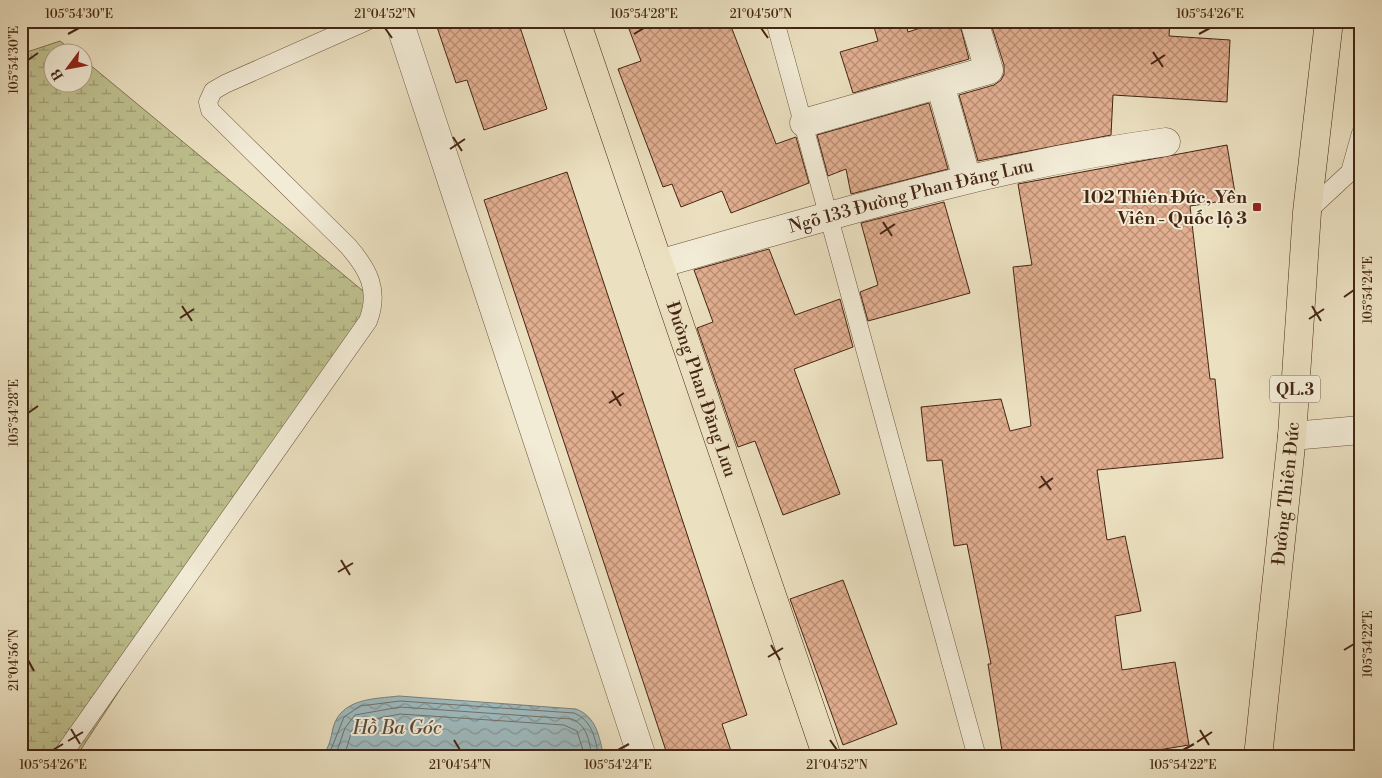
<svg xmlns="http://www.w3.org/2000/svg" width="1382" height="778" font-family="'Libre Bodoni',serif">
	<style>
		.wetland { fill: url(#wetland-marsh); stroke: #827350 }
		.water { fill: url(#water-waves); stroke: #7a7f7a }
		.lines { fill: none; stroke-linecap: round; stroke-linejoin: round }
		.shore { stroke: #727068; stroke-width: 1 }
		.building { fill: url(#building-cross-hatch); stroke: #452613 }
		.service-casing { stroke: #6e543e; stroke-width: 19 }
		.minor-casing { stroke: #6e543e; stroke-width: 29 }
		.primary-casing { stroke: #452613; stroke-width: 29 }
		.trunk-casing { stroke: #452613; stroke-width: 29 }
		.service { stroke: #f2ebd6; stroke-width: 18 }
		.minor { stroke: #f2ebd6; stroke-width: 28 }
		.primary { stroke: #ebe0c0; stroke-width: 28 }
		.trunk { stroke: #ebe0c0; stroke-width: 28 }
		.ticks { fill: none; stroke: #452613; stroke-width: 2 }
		.poi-dot { fill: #8f2418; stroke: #f2ebd6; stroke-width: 2 }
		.labels { text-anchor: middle; stroke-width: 4; stroke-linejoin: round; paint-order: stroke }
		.shield { fill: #f2ebd6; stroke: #79614e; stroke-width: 1 }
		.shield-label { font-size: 16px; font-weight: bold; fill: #452613 }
		.street-label { font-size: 18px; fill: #452613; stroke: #f2ebd6 }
		.poi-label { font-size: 18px; font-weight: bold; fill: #452613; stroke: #f2ebd6; text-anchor: end }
		.water-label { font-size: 19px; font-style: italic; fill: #5b4b3e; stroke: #f2ebd6 }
		.neatline { fill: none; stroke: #452613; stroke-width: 2 }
		.ticks-label { font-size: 12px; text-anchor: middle; fill: #452613 }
	</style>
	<defs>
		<pattern id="wetland-marsh" width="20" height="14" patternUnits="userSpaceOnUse" patternTransform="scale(1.25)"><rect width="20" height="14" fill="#bec08e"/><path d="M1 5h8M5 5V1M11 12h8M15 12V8" fill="none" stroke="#9c9c73"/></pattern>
		<pattern id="water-waves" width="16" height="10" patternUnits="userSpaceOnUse" patternTransform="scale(1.25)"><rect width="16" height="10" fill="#9ebabe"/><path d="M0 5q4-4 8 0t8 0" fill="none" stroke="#839799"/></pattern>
		<pattern id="building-cross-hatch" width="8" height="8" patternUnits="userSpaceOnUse" patternTransform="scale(1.25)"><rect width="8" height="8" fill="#e1ae90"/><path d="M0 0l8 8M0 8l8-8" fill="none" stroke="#b88d74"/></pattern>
	</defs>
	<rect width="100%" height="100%" fill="#ebe0c0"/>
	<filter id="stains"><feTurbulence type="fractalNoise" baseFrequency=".004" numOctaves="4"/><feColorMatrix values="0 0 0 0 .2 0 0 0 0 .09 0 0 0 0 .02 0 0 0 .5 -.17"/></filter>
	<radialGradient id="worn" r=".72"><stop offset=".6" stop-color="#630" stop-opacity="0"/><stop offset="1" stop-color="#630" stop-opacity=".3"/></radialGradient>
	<!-- wetland -->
	<path class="wetland" d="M60 41 74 52H52V82H82L83 59 374 300 76 757H21V54Z"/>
	<!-- water -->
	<path class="water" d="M399 696 576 709C597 717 599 737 604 757H321C329 749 331 738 333 728 341 698 374 699 399 696Z"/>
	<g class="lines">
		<!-- shore -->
		<path class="shore" d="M328 757 344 717 360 706 400 701 574 713C593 721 595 739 599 757
			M335 757 345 728 355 715 400 707 572 719C588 726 589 742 592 757
			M344 757 352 730 359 722 400 714 564 725 577 731 585 757"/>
	</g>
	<!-- building -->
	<path class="building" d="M435 21H518L547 109 484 130 467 80 456 83Z
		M626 21H729L776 144 796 137 809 183 731 213 722 191 681 207 672 184 663 187 618 69 641 61Z
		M893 21H905L908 32 942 21H959L969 59 853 93 840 52 878 41 874 27Z
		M990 21H1170L1169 36 1230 40 1227 102 1113 95 1111 135 978 161 959 95 994 85 1001 80 1004 74V65Z
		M929 103 948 169 851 194 846 169 828 176 817 135Z
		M1227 145 1236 199 1190 206 1210 379H1215L1223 458 1097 470 1107 540 1125 536 1141 611 1115 616 1122 670 1175 662 1189 745 1116 757H1003L988 664H991L967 544 954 546 942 460 927 461 921 407 1001 399 1010 431 1031 426 1013 267 1032 265 1018 184Z
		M567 172 747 715 722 724 733 757H668L484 200Z
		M944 202 970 293 868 321 860 292 878 285 861 223Z
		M769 249 795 315 840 299 853 347 794 369 840 494 783 515 755 441 738 447 697 328 713 322 694 270Z
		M843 580 897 724 843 745 790 599Z"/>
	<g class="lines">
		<defs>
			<path id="service" d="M775 21 977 757
				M1307 212 1350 172 1361 133
				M61 757 368 321C380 290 368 269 348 246L210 110 208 102 213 91 225 84 367 21"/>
			<g id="minor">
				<path d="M399 21 642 757"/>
				<path d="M940 84 967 179"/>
				<path d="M804 123 989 70 974 21"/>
				<path id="s1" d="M659 264C826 217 993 165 1166 142"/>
				<path d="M1292 436 1361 430"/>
			</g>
			<g id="primary">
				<path id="s2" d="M576 21 827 757"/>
			</g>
			<g id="trunk">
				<path id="s3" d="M1258 757 1292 436 1307 212 1329 21"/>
			</g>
		</defs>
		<!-- service casing -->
		<use href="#service" class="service-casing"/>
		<!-- minor casing -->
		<use href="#minor" class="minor-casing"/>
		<!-- primary casing -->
		<use href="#primary" class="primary-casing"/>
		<!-- trunk casing -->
		<use href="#trunk" class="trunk-casing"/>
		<!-- service -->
		<use href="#service" class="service"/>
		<!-- minor -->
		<use href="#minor" class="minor"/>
		<!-- primary -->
		<use href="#primary" class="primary"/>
		<!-- trunk -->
		<use href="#trunk" class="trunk"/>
	</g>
	<!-- ticks -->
	<path class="ticks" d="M385 28 392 38M761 28 768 38M68 34 79 28M634 34 644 28M1199 34 1210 28M1153 52 1163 67M28 60 38 53M1151 64 1165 55M453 137 462 151M450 149 465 139M883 222 892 236M880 234 895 224M1344 297 1354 290M182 306 192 321M1312 306 1321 321M180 318 194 309M1309 319 1324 309M612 391 621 406M609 403 624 393M28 413 38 406M1041 476 1051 490M1039 488 1053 478M341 560 350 575M338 572 353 563M771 645 780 660M1344 650 1354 644M768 657 783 648M28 660 34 671M71 729 80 744M1200 730 1209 745M454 740 460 750M830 740 837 750M68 741 83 732M1197 742 1212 732M53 750 63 744M618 750 629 744M1183 750 1194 744"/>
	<!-- markers -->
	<rect class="poi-dot" x="1252" y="202" width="10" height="10" rx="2.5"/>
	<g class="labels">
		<!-- shield labels -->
		<rect class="shield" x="1270" y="375.5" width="50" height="27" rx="4"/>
		<g class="shield-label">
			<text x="1295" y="395">QL.3</text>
		</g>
		<!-- street labels -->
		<g class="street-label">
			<text dy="6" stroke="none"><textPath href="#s1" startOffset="261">Ngõ 133 Đường Phan Đăng Lưu</textPath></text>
			<text dy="6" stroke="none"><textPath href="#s2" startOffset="389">Đường Phan Đăng Lưu</textPath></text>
			<text dy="6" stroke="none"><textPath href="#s3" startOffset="265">Đường Thiên Đức</textPath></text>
		</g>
		<!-- poi labels -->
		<g class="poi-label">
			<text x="1247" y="203">102 Thiên Đức, Yên<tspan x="1247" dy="21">Viên - Quốc lộ 3</tspan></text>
		</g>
		<!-- water labels -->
		<g class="water-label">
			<text x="397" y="734">Hồ Ba Góc</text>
		</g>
	</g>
	<!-- margin -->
	<rect width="1382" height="778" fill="none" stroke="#ebe0c0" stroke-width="55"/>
	<!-- north arrow -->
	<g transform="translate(68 68) rotate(238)"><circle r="24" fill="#f2ebd6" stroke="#ad9c88"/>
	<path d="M0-4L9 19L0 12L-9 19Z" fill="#8f2418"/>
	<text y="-8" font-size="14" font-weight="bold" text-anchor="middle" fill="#452613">B</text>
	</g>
	<rect x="28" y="28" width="1326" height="722" class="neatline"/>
	<g class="ticks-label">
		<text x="79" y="18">105°54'30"E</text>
		<text x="385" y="18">21°04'52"N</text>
		<text x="644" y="18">105°54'28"E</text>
		<text x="761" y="18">21°04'50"N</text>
		<text x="1210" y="18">105°54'26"E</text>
		<text transform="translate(14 60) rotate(-90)" y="4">105°54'30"E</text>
		<text transform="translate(1368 290) rotate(-90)" y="4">105°54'24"E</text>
		<text transform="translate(14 413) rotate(-90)" y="4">105°54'28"E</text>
		<text transform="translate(1368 644) rotate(-90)" y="4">105°54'22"E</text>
		<text transform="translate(14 660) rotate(-90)" y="4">21°04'56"N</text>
		<text x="53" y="769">105°54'26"E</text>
		<text x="460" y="769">21°04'54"N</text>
		<text x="618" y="769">105°54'24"E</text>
		<text x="837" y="769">21°04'52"N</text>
		<text x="1183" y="769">105°54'22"E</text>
	</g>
	<rect width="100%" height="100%" filter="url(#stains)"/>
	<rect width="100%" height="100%" fill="url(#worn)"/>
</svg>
